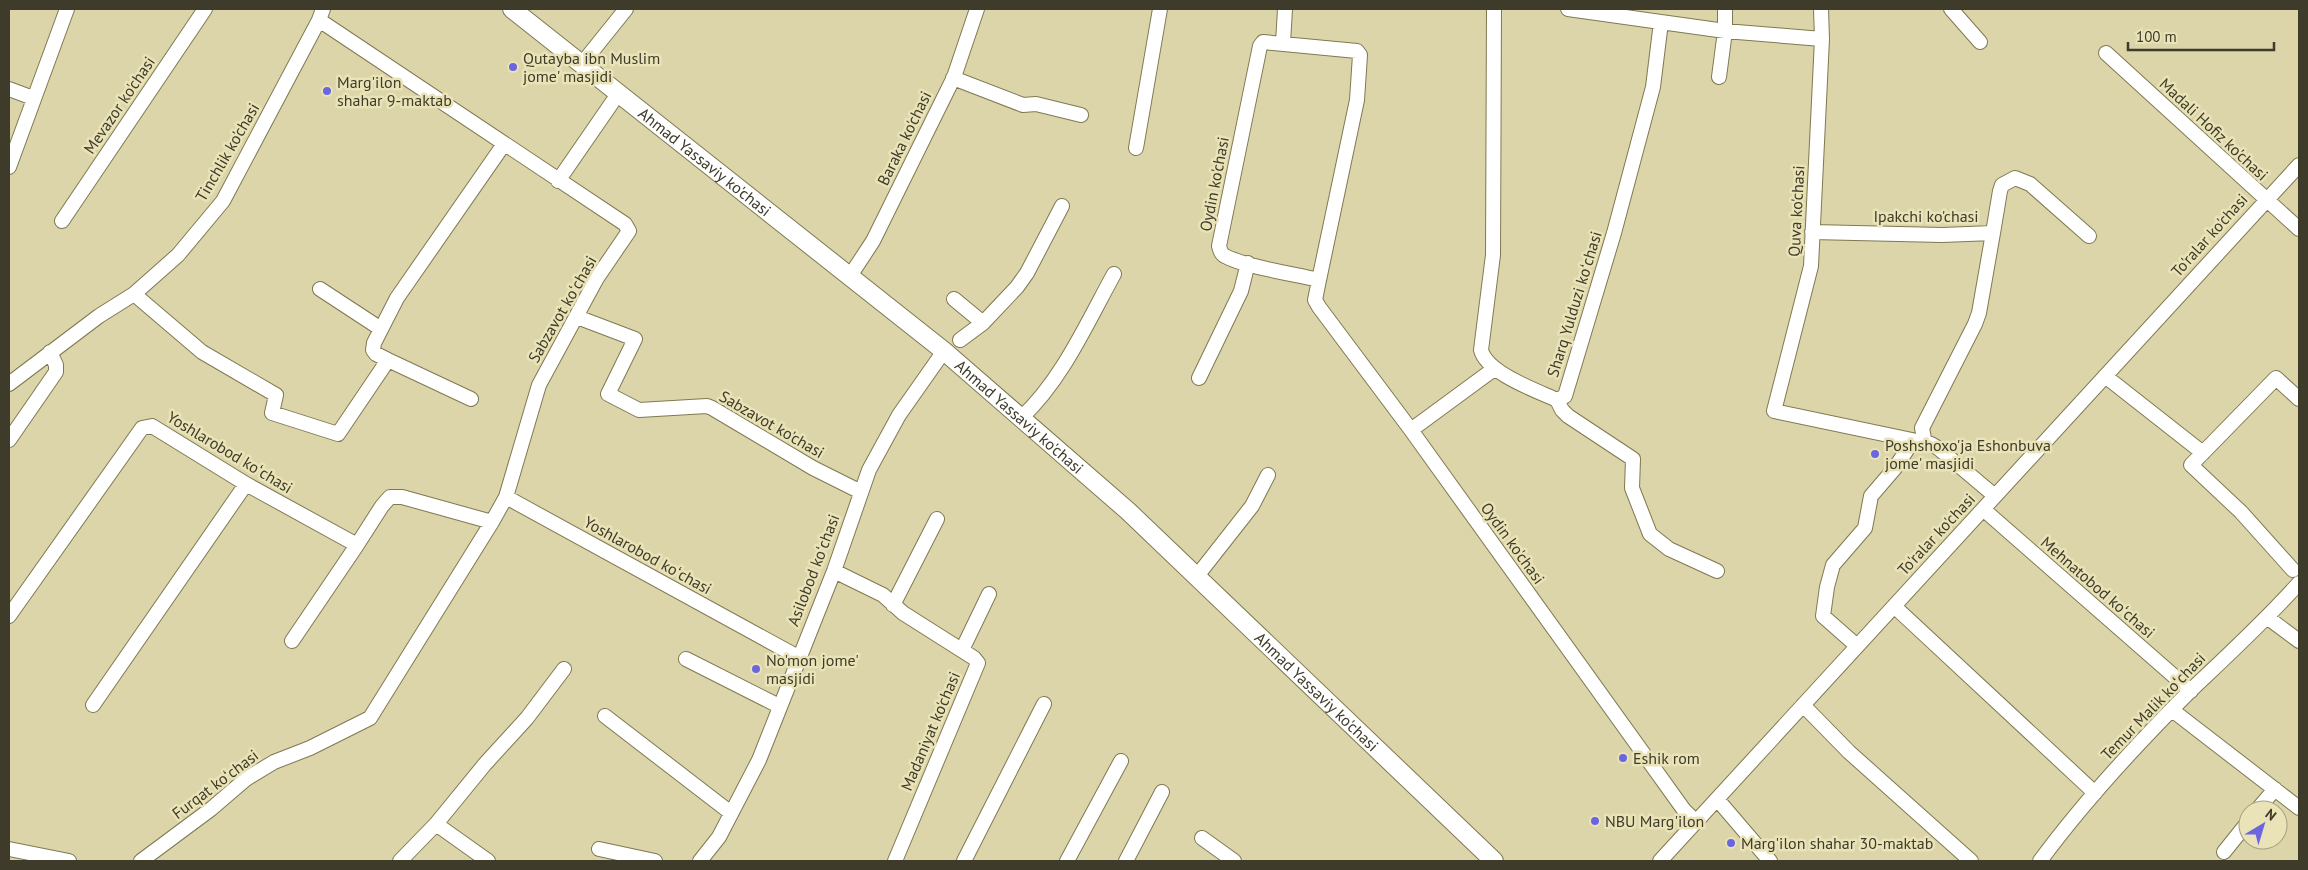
<svg xmlns="http://www.w3.org/2000/svg" width="2308" height="870" font-family="'PT Sans',sans-serif">
	<style>
		.lines { fill: none; stroke-linecap: round; stroke-linejoin: round }
		.minor-casing { stroke: #7f7951; stroke-width: 16 }
		.major-casing { stroke: #7f7951; stroke-width: 20 }
		.minor { stroke: #fff; stroke-width: 14 }
		.major { stroke: #fff; stroke-width: 18 }
		.poi-dot { fill: #6b66e0; stroke: #e9e3b7; stroke-width: 2 }
		.labels { text-anchor: middle; stroke-width: 5; stroke-linejoin: round; paint-order: stroke }
		.poi-label { font-size: 16px; fill: #3e3b2a; stroke: #e9e3b7; text-anchor: start }
		.street-label { font-size: 16px; fill: #3e3b2a; stroke: #e9e3b7 }
	</style>
	<rect width="100%" height="100%" fill="#dcd5aa"/>
	<g class="lines">
		<defs>
			<path id="minor" d="M1494 9 1493 255 1481 350C1487 373 1535 390 1557 400L1565 396 1614 233 1653 87 1661 22
				M1568 9 1725 31 1822 39
				M1821 9 1822 39 1811 266 1774 411 1931 444 1938 448 1995 496
				M1951 9 1980 42
				M319 20 625 224 629 231 597 278 539 385 506 497
				M1283 43 1285 9
				M2106 53 2299 229
				M581 65 626 9
				M1719 77 1725 31V9
				M953 78 1023 105 1036 104 1081 115
				M9 89 33 98
				M1136 148 1160 9
				M9 167 67 9
				M558 181 618 94
				M62 221 205 9
				M1812 232 1942 235 1993 233 1979 313 1975 324 1922 428 1925 444
				M1993 233 2000 191 2002 185 2015 178 2030 184 2089 236
				M850 276 873 241 954 77 977 9
				M1319 280C1295 274 1245 267 1225 256 1221 254 1220 250 1219 246L1260 46 1263 42 1357 51 1360 55 1357 100 1319 280 1315 300 1319 307 1411 430 1684 810 1696 822
				M320 289 381 329
				M134 294 202 352 276 395 272 413 338 434 388 360
				M954 299 983 323 960 340
				M577 317 635 339 608 394 639 410 707 406 712 408 813 468 861 492
				M983 323 1017 287 1027 273 1062 206
				M2105 376 2203 453
				M1199 378 1241 291 1248 263
				M9 384 99 316 134 294 178 255 223 201 319 20 323 9
				M471 399 388 360 376 354 373 350 374 343 397 298 504 144
				M1557 400 1562 410 1568 416 1633 459 1632 488 1650 534 1669 549 1717 571
				M1021 418C1062 380 1087 323 1114 274
				M1411 430 1494 369
				M9 440 56 372V365L50 352
				M1983 509 2191 691
				M2293 570 2241 512 2191 465 2276 378 2299 399
				M834 571 883 595 903 613 974 658 978 663 895 861
				M1197 576 1252 506 1268 475
				M893 605 937 519
				M1894 606 2095 793
				M9 616 142 428 152 426 246 484 357 545 382 506 390 497H402L492 522
				M2268 618 2299 641
				M292 641 357 545
				M1857 646 1823 616 1827 587 1833 565 1865 528 1871 496 1895 468 1912 442
				M962 650 989 594
				M686 659 779 706
				M93 705 246 484
				M1803 705 1849 752 1971 861
				M2172 710 2299 808
				M605 716 731 813
				M1717 799 1770 861
				M2257 810 2275 789
				M436 824 488 861
				M1202 838 1234 861
				M9 849 69 861
				M599 849 655 861
				M2224 852 2248 822
				M141 861 211 809 246 779 274 762 310 748 370 718 492 522 506 497 798 657
				M400 861 436 824 485 764 527 718 564 669
				M700 861 719 837 759 760 834 571 869 470 899 415 944 351
				M964 861 1044 704
				M1067 861 1121 761
				M1126 861 1162 792
				M1660 861 2299 165
				M2040 861C2085 800 2137 744 2191 690 2228 655 2265 621 2299 583"/>
			<g id="major">
				<path id="s1" d="M512 9 944 351 1128 511 1494 861"/>
			</g>
		</defs>
		<!-- minor casing -->
		<use href="#minor" class="minor-casing"/>
		<!-- major casing -->
		<use href="#major" class="major-casing"/>
		<!-- minor -->
		<use href="#minor" class="minor"/>
		<!-- major -->
		<use href="#major" class="major"/>
	</g>
	<!-- markers -->
	<g class="poi-dot">
		<circle cx="513" cy="67" r="5"/>
		<circle cx="327" cy="91" r="5"/>
		<circle cx="1875" cy="454" r="5"/>
		<circle cx="756" cy="669" r="5"/>
		<circle cx="1623" cy="758" r="5"/>
		<circle cx="1595" cy="821" r="5"/>
		<circle cx="1731" cy="843" r="5"/>
	</g>
	<g class="labels">
		<!-- poi labels -->
		<g class="poi-label">
			<text x="523" y="64">Qutayba ibn Muslim<tspan x="523" dy="18">jome' masjidi</tspan></text>
			<text x="337" y="88">Marg'ilon<tspan x="337" dy="18">shahar 9-maktab</tspan></text>
			<text x="1885" y="451">Poshshoxo'ja Eshonbuva<tspan x="1885" dy="18">jome' masjidi</tspan></text>
			<text x="766" y="666">No'mon jome'<tspan x="766" dy="18">masjidi</tspan></text>
			<text x="1633" y="764">Eshik rom</text>
			<text x="1605" y="827">NBU Marg'ilon</text>
			<text x="1741" y="849">Marg'ilon shahar 30-maktab</text>
		</g>
		<!-- street labels -->
		<g class="street-label">
			<text transform="translate(119 105) rotate(-56)" y="6">Mevazor ko'chasi</text>
			<text transform="translate(2214 129) rotate(43)" y="6">Madali Hofiz ko'chasi</text>
			<text transform="translate(904 138) rotate(-64)" y="6">Baraka ko'chasi</text>
			<text transform="translate(227 152) rotate(-60)" y="6">Tinchlik ko'chasi</text>
			<text dy="6" stroke="none"><textPath href="#s1" startOffset="246">Ahmad Yassaviy ko'chasi</textPath></text>
			<text transform="translate(1214 184) rotate(-79)" y="6">Oydin ko'chasi</text>
			<text transform="translate(1796 211) rotate(-87)" y="6">Quva ko'chasi</text>
			<text x="1926" y="222">Ipakchi ko'chasi</text>
			<text transform="translate(2209 235) rotate(-48)" y="6">To'ralar ko'chasi</text>
			<text transform="translate(1574 304) rotate(-73)" y="6">Sharq Yulduzi koʻchasi</text>
			<text transform="translate(562 309) rotate(-60)" y="6">Sabzavot koʻchasi</text>
			<text dy="6" stroke="none"><textPath href="#s1" startOffset="651">Ahmad Yassaviy ko'chasi</textPath></text>
			<text transform="translate(772 424) rotate(30)" y="6">Sabzavot ko'chasi</text>
			<text transform="translate(230 452) rotate(31)" y="6">Yoshlarobod koʻchasi</text>
			<text transform="translate(1936 534) rotate(-47)" y="6">To'ralar ko'chasi</text>
			<text transform="translate(1513 543) rotate(54)" y="6">Oydin ko'chasi</text>
			<text transform="translate(648 555) rotate(29)" y="6">Yoshlarobod koʻchasi</text>
			<text transform="translate(813 570) rotate(-69)" y="6">Asilobod koʻchasi</text>
			<text transform="translate(2098 587) rotate(41)" y="6">Mehnatobod koʻchasi</text>
			<text dy="6" stroke="none"><textPath href="#s1" startOffset="1056">Ahmad Yassaviy ko'chasi</textPath></text>
			<text transform="translate(2153 706) rotate(-46)" y="6">Temur Malik koʻchasi</text>
			<text transform="translate(930 731) rotate(-67)" y="6">Madaniyat ko'chasi</text>
			<text transform="translate(215 784) rotate(-37)" y="6">Furqat koʻchasi</text>
		</g>
	</g>
	<!-- border -->
	<rect width="2308" height="870" fill="none" stroke="#3e3b2a" stroke-width="20"/>
	<!-- north arrow -->
	<g transform="translate(2263 825) rotate(38)"><circle r="24" fill="#e9e3b7" stroke="#a5a07f"/>
	<path d="M0-4L9 19L0 12L-9 19Z" fill="#6b66e0"/>
	<text y="-8" font-size="14" font-weight="bold" text-anchor="middle" fill="#3e3b2a">N</text>
	</g>
	<!-- scale -->
	<path d="M2128 42v8h146v-8" fill="none" stroke="#3e3b2a" stroke-width="2.5"/>
	<text x="2136" y="42" font-size="15" fill="#3e3b2a" stroke="#e9e3b7" stroke-width="4" paint-order="stroke">100 m</text>
</svg>
